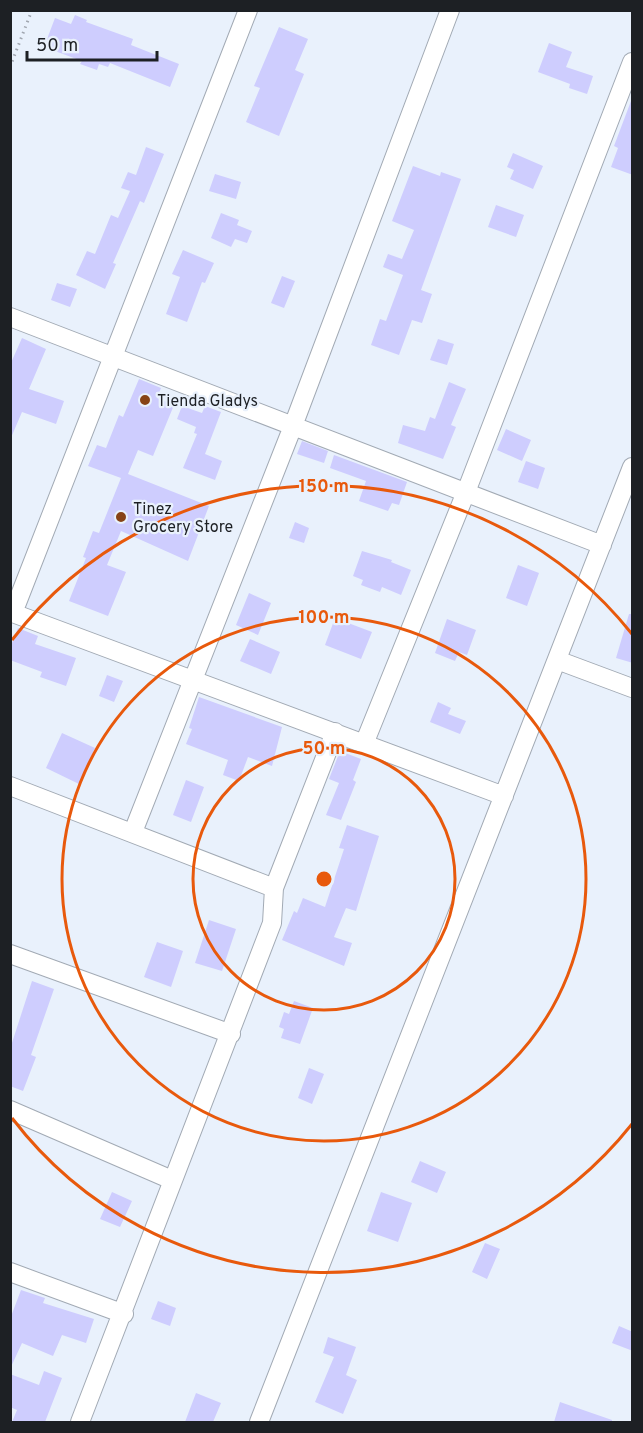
<svg xmlns="http://www.w3.org/2000/svg" width="643" height="1433" font-family="Overpass,sans-serif">
	<style>
		.building { fill: #cecdfe }
		.lines { fill: none; stroke-linecap: round; stroke-linejoin: round }
		.minor-casing { stroke: #a2aab4; stroke-width: 20 }
		.path { stroke: #a0a6af; stroke-width: 3; stroke-dasharray: 1.5 4.5; stroke-linecap: butt }
		.minor { stroke: #fff; stroke-width: 18 }
		.ring { fill: none; stroke: #e8590c; stroke-width: 3 }
		.poi-dot { fill: #874317; stroke: #e9f1fc; stroke-width: 2 }
		.labels { text-anchor: middle; stroke-width: 4.5; stroke-linejoin: round; paint-order: stroke }
		.poi-label { font-size: 16px; fill: #1d2024; stroke: #e9f1fc; text-anchor: start }
		.centre { fill: #e8590c; stroke: #e9f1fc; stroke-width: 3 }
		.ring-label { font-size: 18px; text-anchor: middle; font-weight: bold; fill: #e8590c; stroke: #e9f1fc; stroke-width: 4.5; stroke-linejoin: round; paint-order: stroke }
	</style>
	<rect width="100%" height="100%" fill="#e9f1fc"/>
	<!-- building -->
	<path class="building" d="M75 15 87 20 86 22 133 39 131 45 179 64 170 87 110 63 108 67 99 64 97 70 80 64 82 61 44 47 55 18 71 24Z
		M279 27 308 39 295 70 304 74 279 136 246 122 260 88 254 86Z
		M549 43 572 52 566 67 593 76 587 94 569 88 570 84 538 72Z
		M631 101 633 102V175L611 167 618 148 614 146Z
		M146 147 164 154 144 203 140 201 113 263 116 264 105 289 76 275 87 251 95 254 111 215 118 218 130 191 121 188 128 172 136 175Z
		M513 153 543 166 533 189 510 179 514 170 507 167Z
		M413 166 440 176 441 172 461 179 421 290 432 294 422 323 412 320 399 355 371 345 380 319 386 321 403 275 383 267 388 254 402 259 414 230 392 221Z
		M215 174 241 182 236 199 209 191Z
		M496 205 524 215 516 237 488 227Z
		M221 213 239 220 237 225 252 231 247 243 235 239 231 247 211 238Z
		M183 250 214 263 205 283 202 282 187 322 166 314 180 277 172 274Z
		M282 276 295 281 284 308 271 303Z
		M57 283 77 289 70 307 51 300Z
		M22 338 46 349 29 389 64 401 56 424 22 412 10 440V365Z
		M438 339 454 344 447 365 430 360Z
		M139 379 161 388 157 398 174 405 153 456 138 450 128 474 209 506 188 561 121 531 107 565 126 572 108 616 69 601 86 558 83 557 93 531 99 533 121 478 88 466 97 445 106 448 119 415 123 417Z
		M449 382 466 389 451 425 456 427 443 459 398 443 403 425 425 431 430 417 435 419Z
		M182 406 202 413 205 406 221 412 205 454 222 461 215 480 183 468 197 434 194 433 196 427 177 419Z
		M506 429 531 440 522 461 497 450Z
		M302 441 328 451 324 463 297 454Z
		M334 455 407 482 399 505 392 503 388 511 359 501 366 481 330 468Z
		M526 461 545 468 538 489 518 482Z
		M295 522 309 528 304 543 289 538Z
		M362 551 392 560 391 562 411 570 401 595 382 587 380 592 361 585 363 580 353 576Z
		M518 565 539 573 527 606 506 598Z
		M249 593 271 603 258 635 236 625Z
		M629 614H633V663L616 658Z
		M335 618 372 632 361 659 325 645Z
		M447 619 476 630 467 655 459 652 455 661 435 653Z
		M18 628 38 636 35 644 76 658 66 686 40 677 42 672 10 660V648Z
		M250 639 280 652 271 674 240 661Z
		M107 675 123 681 114 702 99 696Z
		M199 697 282 727 272 766 248 757 239 781 223 775 228 760 186 744 192 729 189 728Z
		M438 702 451 708 448 714 466 721 460 734 430 722Z
		M62 733 95 748 79 784 46 768Z
		M340 751 361 759 353 780 356 782 341 820 326 815 339 783 329 779Z
		M186 780 204 787 191 822 173 815Z
		M347 825 379 836 356 911 346 908 334 937 352 943 344 966 282 940 294 911 297 913 303 898 325 907 344 849 339 848Z
		M209 920 236 929 222 971 195 963Z
		M157 942 183 951 171 987 144 977Z
		M32 981 54 989 31 1055 36 1057 23 1091 10 1086V1049Z
		M294 1001 313 1008 300 1044 281 1038 284 1029 279 1027 284 1012 289 1014Z
		M309 1068 324 1074 312 1104 298 1098Z
		M420 1161 446 1172 437 1193 411 1182Z
		M112 1192 132 1201 120 1227 100 1219Z
		M381 1192 412 1203 398 1242 367 1231Z
		M485 1243 500 1249 487 1279 472 1272Z
		M21 1290 45 1298 43 1303 94 1319 86 1343 62 1335 53 1356 22 1343 10 1369V1319Z
		M158 1301 176 1308 170 1326 151 1319Z
		M619 1326 633 1332V1351L612 1343Z
		M328 1337 356 1347 346 1375 357 1380 343 1414 315 1402 334 1357 323 1353Z
		M44 1371 62 1378 45 1422H12L17 1410 10 1407V1374L39 1385Z
		M196 1393 221 1403 213 1422H185Z
		M560 1402 612 1420V1422H554Z"/>
	<g class="lines">
		<defs>
			<path id="minor" d="M10 317 602 545
				M10 612 504 796
				M13 613 248 10
				M557 660 632 688
				M364 744 466 492 632 62
				M10 786 274 888
				M133 832 293 426 450 10
				M10 954 231 1034
				M10 1110 172 1180
				M10 1272 124 1314
				M80 1422 272 923 274 888 335 732
				M259 1422 632 467"/>
		</defs>
		<!-- minor casing -->
		<use href="#minor" class="minor-casing"/>
		<!-- path -->
		<path class="path" d="M10 67 32 10"/>
		<!-- minor -->
		<use href="#minor" class="minor"/>
	</g>
	<!-- distance rings -->
	<g class="ring">
		<circle cx="324" cy="879" r="131"/>
		<circle cx="324" cy="879" r="262"/>
		<path d="M632 1124A393 393 0 0 1 12 1118M12 640A393 393 0 0 1 632 634"/>
	</g>
	<!-- markers -->
	<g class="poi-dot">
		<circle cx="145" cy="400" r="6"/>
		<circle cx="121" cy="517" r="6"/>
	</g>
	<g class="labels">
		<!-- poi labels -->
		<g class="poi-label">
			<text x="157" y="406">Tienda Gladys</text>
			<text x="133" y="514">Tinez<tspan x="133" dy="18">Grocery Store</tspan></text>
		</g>
	</g>
	<circle cx="324" cy="879" r="9" class="centre"/>
	<g class="ring-label">
		<text x="324" y="492">150 m</text>
		<text x="324" y="623">100 m</text>
		<text x="324" y="754">50 m</text>
	</g>
	<!-- border -->
	<rect width="643" height="1433" fill="none" stroke="#1d2024" stroke-width="24"/>
	<!-- scale -->
	<path d="M27 51v9h130v-9" fill="none" stroke="#1d2024" stroke-width="3"/>
	<text x="36" y="51" font-size="18" fill="#1d2024" stroke="#e9f1fc" stroke-width="4.5" paint-order="stroke">50 m</text>
</svg>
